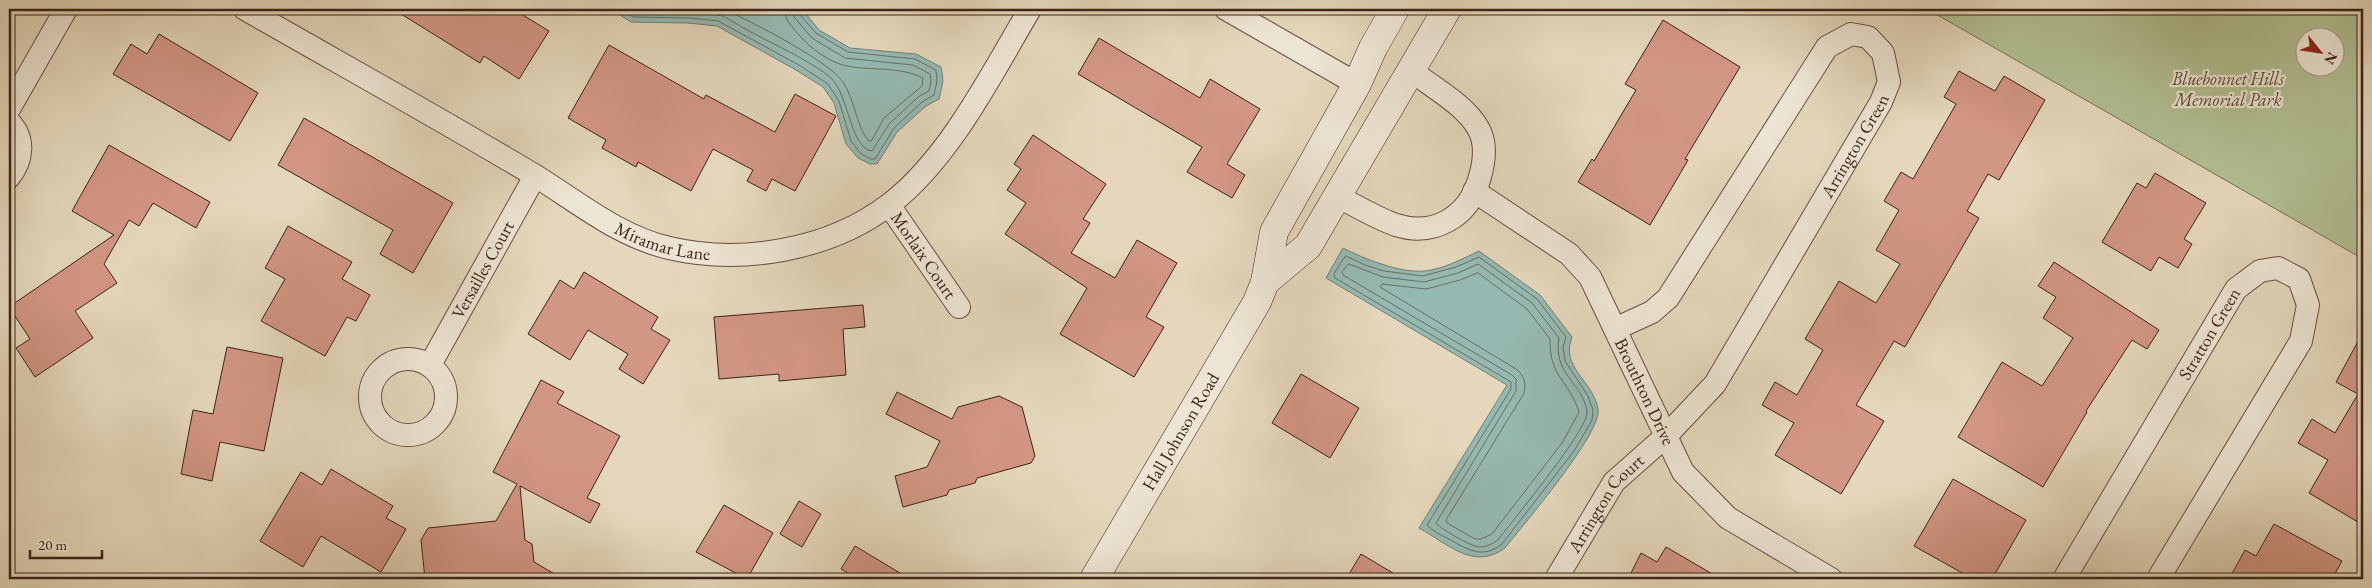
<svg xmlns="http://www.w3.org/2000/svg" width="2372" height="588" font-family="'EB Garamond',serif">
	<style>
		.green { fill: #b1bf92; stroke: #767155; fill-rule: evenodd }
		.water { fill: #95b9b1; stroke: #717d74 }
		.lines { fill: none; stroke-linecap: round; stroke-linejoin: round }
		.shore { stroke: #686e64; stroke-width: 1 }
		.building { fill: #d29684; stroke: #3c2318 }
		.street-casing { stroke: #665041; stroke-width: 24 }
		.secondary-casing { stroke: #3c2318; stroke-width: 29 }
		.street { stroke: #ede5d3; stroke-width: 22 }
		.secondary { stroke: #ede5d3; stroke-width: 28 }
		.labels { text-anchor: middle; stroke-width: 4.5; stroke-linejoin: round; paint-order: stroke }
		.park-label { font-size: 18px; font-style: italic; fill: #594a36; stroke: #ede5d3 }
		.street-label { font-size: 18px; fill: #3c2318; stroke: #ede5d3 }
	</style>
	<rect width="100%" height="100%" fill="#e4d7bb"/>
	<filter id="stains"><feTurbulence type="fractalNoise" baseFrequency=".004" numOctaves="4"/><feColorMatrix values="0 0 0 0 .2 0 0 0 0 .09 0 0 0 0 .02 0 0 0 .5 -.17"/></filter>
	<radialGradient id="worn" r=".72"><stop offset=".6" stop-color="#630" stop-opacity="0"/><stop offset="1" stop-color="#630" stop-opacity=".3"/></radialGradient>
	<!-- green -->
	<path class="green" d="M1927 9H2363V259ZM2304 38H2334V68H2304Z"/>
	<!-- water -->
	<path class="water" d="M610 9H802L819 30 850 48 916 54 941 67 943 81 939 99 926 106 897 132 877 164H870L858 158 846 144 834 103 823 87 796 70 717 26 688 23 631 22Z
		M1343 248C1365 259 1399 273 1424 271 1444 269 1462 259 1479 251L1540 295 1572 337C1560 368 1593 380 1598 409 1602 433 1523 525 1505 548 1474 571 1448 544 1419 528L1507 385 1326 278Z"/>
	<g class="lines">
		<!-- shore -->
		<path class="shore" d="M619 9 633 17 689 18 718 21 799 65 828 84 839 101 851 141 861 154 871 159H875L894 128 922 102 934 95 937 81 936 70 915 59 848 52 816 33 799 14 798 9
			M631 9 635 11C662 11 691 10 718 15 728 17 739 26 749 31 771 43 813 62 831 78 849 95 850 148 872 151L889 124 918 97 929 91 931 81 930 74 913 65 845 58 812 38 794 17 792 9
			M724 9C750 21 829 61 843 82 855 100 857 129 869 141L872 140 884 118 922 86 923 78C899 66 872 71 847 66 830 63 810 48 799 35 792 27 785 20 784 9
			M1346 256 1365 265 1384 271 1423 276 1456 267 1479 257 1537 299 1566 337 1563 347 1565 361 1588 396 1593 410 1592 420 1574 451 1502 544C1482 560 1467 549 1447 538 1441 535 1432 531 1427 525L1511 389V382L1335 278 1334 274Z
			M1349 264 1383 277 1424 282 1458 273 1478 264 1532 303 1559 338C1553 375 1581 380 1587 411 1590 428 1512 521 1498 540 1492 544 1486 547 1479 547 1470 546 1441 529 1436 523L1516 391V379L1512 375 1343 275 1342 272Z
			M1478 273 1527 309 1550 339C1549 377 1569 380 1579 412L1562 443 1492 534 1481 539H1475L1447 523 1446 520 1523 395C1527 385 1525 376 1516 369L1380 287 1382 284 1426 289 1460 280Z"/>
	</g>
	<!-- building -->
	<path class="building" d="M393 9H513L549 31 519 79 484 56 480 63Z
		M1663 20 1740 67 1685 159 1688 160 1650 225 1578 182 1592 159 1594 161 1636 90 1625 84Z
		M159 34 258 93 230 141 113 74 131 44 147 54Z
		M1099 38 1200 98 1210 79 1260 109 1227 164 1245 175 1232 198 1187 172 1202 147 1078 74Z
		M609 45 704 99 706 95 775 132 795 94 836 116 795 191 772 179 766 191 747 181 753 170 713 149 691 191 638 162 636 167 602 148 606 140 568 118Z
		M1959 71 1995 91 2004 76 2045 100 1999 180 1988 174 1967 211 1979 218 1905 347 1894 341 1856 405 1884 421 1841 494 1775 455 1794 423 1762 405 1775 382 1797 395 1823 350 1805 339 1839 281 1876 303 1900 264 1876 250 1899 210 1884 201 1901 172 1913 179 1956 104 1944 97Z
		M304 118 453 203 413 273 380 254 393 230 278 165Z
		M1033 135 1106 184 1083 219 1090 223 1071 253 1115 278 1137 240 1177 263 1146 317 1164 327 1134 377 1060 334 1087 288 1005 234 1026 203 1007 190 1021 169 1014 164Z
		M109 145 210 202 196 228 153 203 139 226 129 220 104 264 117 283 75 311 93 338 35 377 16 348 30 339 9 307 114 235 72 211Z
		M2155 173 2206 203 2184 239 2192 244 2178 268 2159 257 2151 271 2102 242 2137 183 2146 188Z
		M288 226 352 262 342 279 370 295 356 321 347 317 325 356 261 321 285 279 265 268Z
		M2054 262 2159 330 2147 349 2132 340 2086 411 2087 412 2043 487 1958 437 2002 362 2042 386 2073 338 2043 318 2056 297 2038 286Z
		M584 272 658 317 651 329 670 340 643 384 619 369 628 354 588 330 570 360 528 334 560 280 574 289Z
		M863 305 865 327 843 329 846 375 779 381V374L719 379 714 317Z
		M2363 332V525L2309 493 2328 460 2298 443 2312 419 2335 433 2358 394 2336 382Z
		M227 347 283 358 264 451 220 442 212 481 181 474 193 410 213 414Z
		M1301 374 1359 408 1330 458 1272 423Z
		M541 380 564 392 557 403 620 436 587 498 600 504 590 523 520 486 525 540 532 544 534 562 563 579H425L421 540 428 528 496 521 517 484 493 472Z
		M897 392 952 419 958 407 999 396 1022 407 1035 456 1031 463 977 478 975 483 949 490 947 495 903 507 895 476 927 467 940 441 886 414Z
		M331 469 393 506 386 518 406 529 381 572 321 536 303 567 260 541 301 472 322 485Z
		M1953 479 2026 520 1992 579H1973L1914 546Z
		M799 501 821 514 802 547 780 534Z
		M724 505 773 533 747 579 696 552Z
		M2274 524 2342 561 2332 579H2229L2245 550 2256 556Z
		M855 546 910 579H857L841 569Z
		M1666 547 1721 579H1628L1641 553 1657 562Z
		M1361 554 1403 579H1346Z"/>
	<g class="lines">
		<defs>
			<g id="street">
				<path id="s1" d="M245 9C341 64 439 118 534 175 578 202 618 236 669 248 742 265 830 250 890 204 950 158 992 73 1030 9"/>
				<path d="M1226 9 1357 84"/>
				<path d="M9 109 66 9"/>
				<path d="M9 122C25 138 23 160 9 177"/>
				<path id="s2" d="M1474 191 1569 254 1590 277 1683 472 1728 518 1831 579"/>
				<path d="M1338 197C1357 206 1376 218 1396 225 1434 237 1468 217 1479 180 1484 164 1487 143 1478 128 1464 104 1433 88 1412 71"/>
				<path id="s3" d="M889 205 959 307"/>
				<circle cx="408" cy="397" r="38"/>
				<path id="s4" d="M430 365 535 176"/>
				<path id="s5" d="M1556 579 1614 482 1666 436 1715 384 1881 102 1889 82 1883 53 1868 37 1851 34 1827 47 1668 298 1652 312 1615 329"/>
				<path id="s6" d="M2064 579 2236 289 2260 271 2278 268 2299 279 2308 305 2301 341 2158 579"/>
			</g>
			<g id="secondary">
				<path d="M1265 282 1308 246 1447 9"/>
				<path id="s7" d="M1094 579 1257 302 1265 282 1274 232 1357 84 1373 48 1395 9"/>
			</g>
		</defs>
		<!-- street casing -->
		<use href="#street" class="street-casing"/>
		<!-- secondary casing -->
		<use href="#secondary" class="secondary-casing"/>
		<!-- street -->
		<use href="#street" class="street"/>
		<!-- secondary -->
		<use href="#secondary" class="secondary"/>
	</g>
	<g class="labels">
		<!-- park labels -->
		<g class="park-label">
			<text x="2228" y="85">Bluebonnet Hills<tspan x="2228" dy="21">Memorial Park</tspan></text>
		</g>
		<!-- street labels -->
		<g class="street-label">
			<text dy="6" stroke="none"><textPath href="#s5" startOffset="530">Arrington Green</textPath></text>
			<text dy="6" stroke="none"><textPath href="#s1" startOffset="480">Miramar Lane</textPath></text>
			<text dy="6" stroke="none"><textPath href="#s3" startOffset="61">Morlaix Court</textPath></text>
			<text dy="6" stroke="none"><textPath href="#s4" startOffset="109">Versailles Court</textPath></text>
			<text dy="6" stroke="none"><textPath href="#s6" startOffset="285">Stratton Green</textPath></text>
			<text dy="6" stroke="none"><textPath href="#s2" startOffset="272">Brouthton Drive</textPath></text>
			<text dy="6" stroke="none"><textPath href="#s7" startOffset="171">Hall Johnson Road</textPath></text>
			<text dy="6" stroke="none"><textPath href="#s5" startOffset="91">Arrington Court</textPath></text>
		</g>
	</g>
	<!-- margin -->
	<rect width="2372" height="588" fill="none" stroke="#e4d7bb" stroke-width="30"/>
	<rect x="10" y="10" width="2352" height="568" fill="none" stroke="#3c2318" stroke-width="2.5"/>
	<rect x="15" y="15" width="2342" height="558" fill="none" stroke="#3c2318"/>
	<!-- north arrow -->
	<g transform="translate(2320 52) rotate(120)"><circle r="24" fill="#ede5d3" stroke="#a69788"/>
	<path d="M0-4L9 19L0 12L-9 19Z" fill="#8f2418"/>
	<text y="-8" font-size="14" font-weight="bold" text-anchor="middle" fill="#3c2318">N</text>
	</g>
	<!-- scale -->
	<path d="M30 550v8h72v-8" fill="none" stroke="#3c2318" stroke-width="2.5"/>
	<text x="38" y="550" font-size="15" fill="#3c2318" stroke="#ede5d3" stroke-width="4" paint-order="stroke">20 m</text>
	<rect width="100%" height="100%" filter="url(#stains)"/>
	<rect width="100%" height="100%" fill="url(#worn)"/>
</svg>
